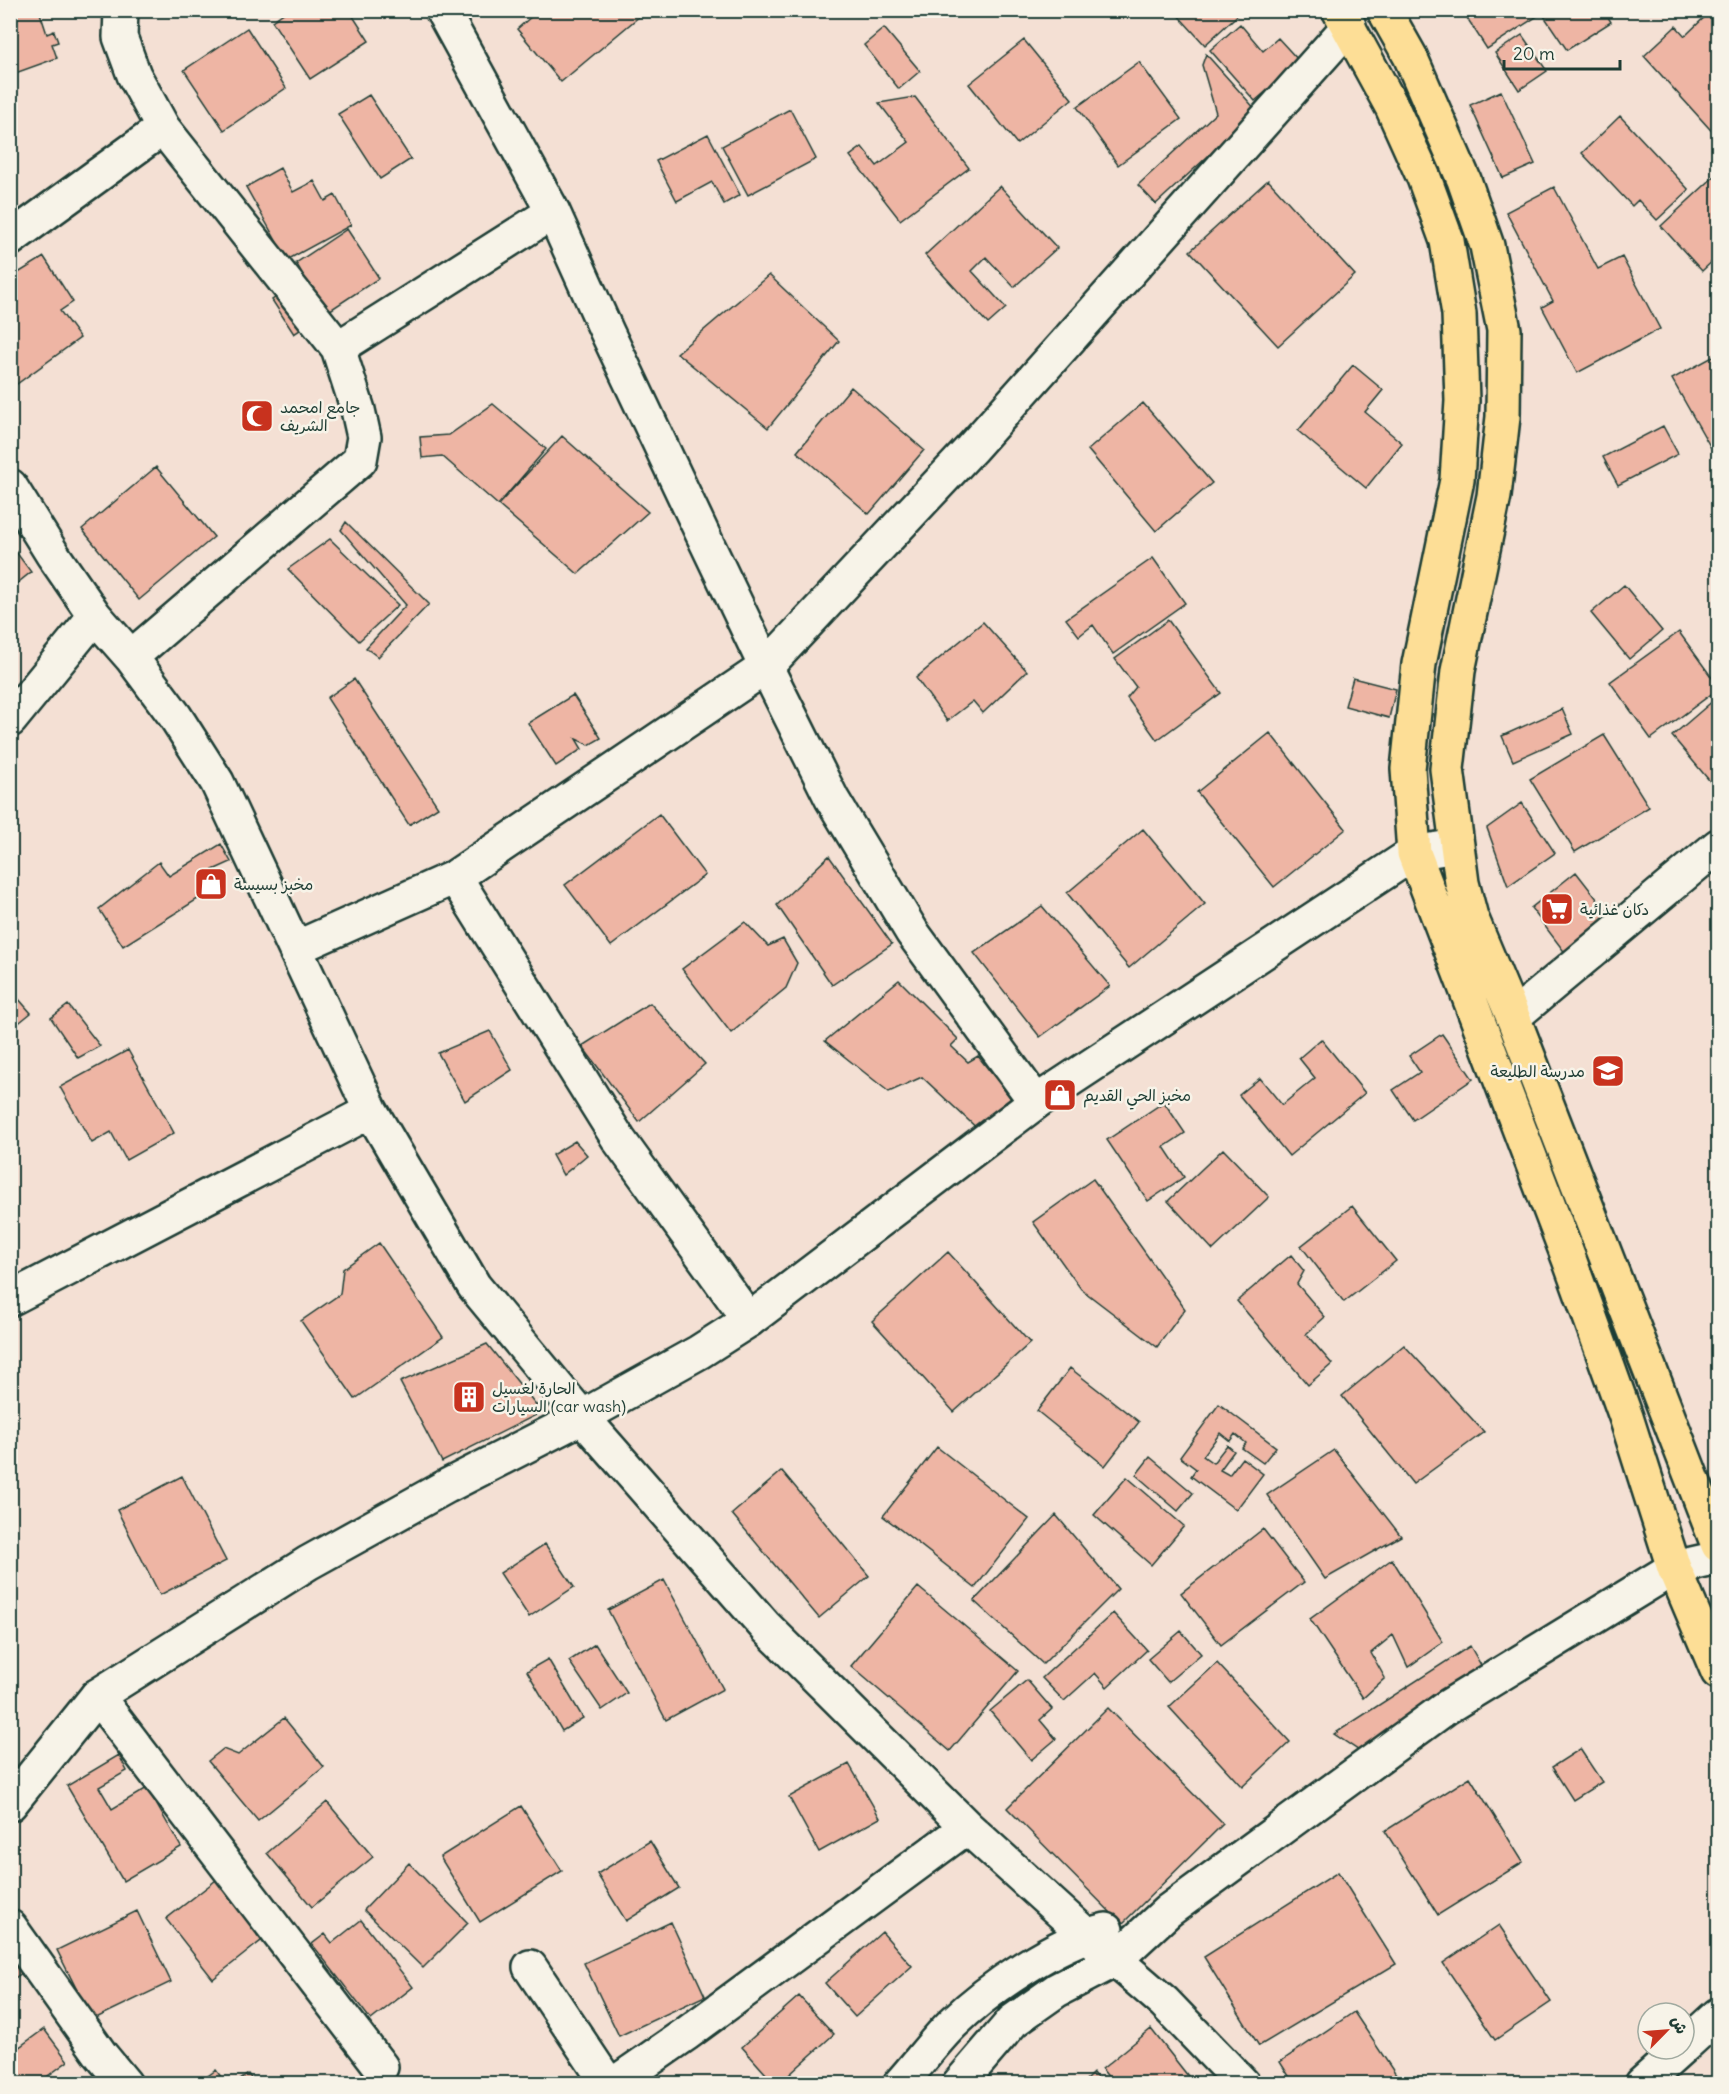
<svg xmlns="http://www.w3.org/2000/svg" width="1729" height="2094" font-family="Delius,'Playpen Sans Arabic',sans-serif">
	<style>
		.building { fill: #eeb5a4; stroke: #1f3d34; stroke-width: 1.5 }
		.lines { fill: none; stroke-linecap: round; stroke-linejoin: round }
		.street-casing { stroke: #1f3d34; stroke-width: 38 }
		.secondary-casing { stroke: #1f3d34; stroke-width: 38 }
		.primary-casing { stroke: #1f3d34; stroke-width: 38 }
		.street { stroke: #f7f3e8; stroke-width: 33 }
		.secondary { stroke: #f7f3e8; stroke-width: 33 }
		.primary { stroke: #fdde96; stroke-width: 33 }
		.labels { text-anchor: middle; stroke-width: 5; stroke-linejoin: round; paint-order: stroke }
		.poi-label { font-size: 16px; fill: #1f3d34; stroke: #f7f3e8; text-anchor: start }
	</style>
	<rect width="100%" height="100%" fill="#f4e0d4"/>
	<filter id="ink" filterUnits="userSpaceOnUse"><feTurbulence type="fractalNoise" baseFrequency=".0167" numOctaves="2"/><feDisplacementMap in="SourceGraphic" scale="12" xChannelSelector="R" yChannelSelector="G"/><feConvolveMatrix kernelMatrix="1 2 1 2 8 2 1 2 1" color-interpolation-filters="sRGB"/></filter>
	<g filter="url(#ink)">
		<!-- building -->
		<path class="building" d="M10 10H39L47 34 54 31 58 42 52 44 57 58 10 75Z
			M288 10H349L369 41 310 79 272 21Z
			M539 10H647L561 82 517 29Z
			M1173 10H1243L1205 45Z
			M1462 10H1604L1611 22 1567 50 1542 13 1487 49Z
			M1712 10 1718 18V138L1644 56 1676 26 1685 36Z
			M1240 24 1263 51 1278 38 1300 62 1255 101 1210 50Z
			M247 28 286 88 224 130 184 70Z
			M884 28 920 71 899 89 864 45Z
			M1522 35 1547 71 1519 90 1495 53Z
			M1024 40 1072 99 1017 144 969 84Z
			M1206 54 1257 111 1156 204 1138 185 1216 113 1202 65Z
			M1139 62 1181 119 1118 165 1077 107Z
			M1501 91 1535 164 1503 178 1470 105Z
			M369 95 411 159 380 179 338 114Z
			M915 97 969 168 900 220 850 156 862 147 877 166 909 142 879 103Z
			M790 109 816 159 748 195 722 146Z
			M1620 116 1689 190 1657 220 1638 200 1632 206 1582 153Z
			M708 134 740 195 724 204 712 182 677 201 656 161Z
			M280 168 293 192 314 181 325 201 335 195 351 225 287 260 246 187Z
			M1718 173V256L1702 271 1661 226Z
			M1268 180 1355 275 1278 346 1190 251Z
			M1000 186 1057 248 1014 287 986 257 972 271 1006 308 988 324 925 255Z
			M1554 187 1598 269 1622 257 1660 329 1577 373 1542 307 1553 301 1506 212Z
			M347 229 379 278 294 334 272 300 305 278 296 263Z
			M44 257 73 302 60 311 80 338 10 389V278Z
			M769 275 839 341 768 428 677 353Z
			M1718 354V443L1711 448 1672 379Z
			M1353 365 1383 390 1365 412 1402 443 1366 488 1298 431Z
			M851 387 924 450 869 514 797 452Z
			M1143 403 1212 483 1156 531 1088 450Z
			M493 404 546 449 498 505 442 456 422 458 420 437 449 435Z
			M1663 426 1678 454 1618 485 1603 457Z
			M562 436 648 512 578 574 498 505Z
			M156 467 214 537 139 600 82 529Z
			M346 522 429 604 378 657 366 648 406 605 341 530Z
			M330 539 398 605 359 641 288 569Z
			M10 544 31 572 10 589Z
			M1153 558 1185 603 1113 654 1093 625 1079 636 1066 619Z
			M1624 585 1662 631 1629 659 1591 613Z
			M1168 620 1221 693 1157 740 1127 698 1136 687 1115 659Z
			M983 622 1027 671 983 713 973 701 947 721 916 678Z
			M1679 632 1718 686V689L1651 739 1610 682Z
			M1353 678 1396 689 1389 718 1345 706Z
			M354 679 438 807 409 825 327 698Z
			M573 695 601 738 589 745 576 739 582 749 556 766 528 723Z
			M1715 699 1718 703V791L1672 736Z
			M1562 709 1573 734 1513 761 1502 736Z
			M1270 733 1346 829 1274 887 1197 792Z
			M1604 735 1649 807 1575 852 1530 779Z
			M1522 803 1555 853 1508 886 1487 828Z
			M659 814 705 875 611 946 565 885Z
			M1143 829 1205 904 1129 968 1067 893Z
			M221 844 231 862 211 871 217 887 123 946 99 909 159 862 169 876Z
			M829 856 892 944 832 985 777 905Z
			M1576 872 1615 922 1569 958 1531 908Z
			M1042 906 1110 986 1040 1037 974 953Z
			M745 922 768 946 783 939 797 963 786 988 731 1033 682 969Z
			M899 980 958 1039 951 1046 968 1062 978 1056 1016 1105 982 1133 922 1077 889 1092 825 1041Z
			M10 989 31 1013 10 1030Z
			M650 1003 705 1064 639 1122 582 1046Z
			M68 1005 100 1046 78 1058 51 1018Z
			M490 1031 512 1070 465 1101 438 1053Z
			M1442 1034 1473 1079 1413 1120 1393 1090 1420 1072 1409 1056Z
			M1321 1039 1365 1093 1289 1156 1239 1095 1260 1078 1282 1105 1315 1078 1299 1058Z
			M128 1050 174 1133 126 1160 111 1132 92 1143 60 1087Z
			M1164 1102 1185 1133 1164 1147 1184 1177 1148 1201 1107 1140Z
			M575 1141 587 1155 563 1175 552 1155Z
			M1223 1149 1269 1197 1213 1250 1168 1201Z
			M1093 1179 1185 1309 1157 1347 1081 1289 1033 1222Z
			M1352 1206 1396 1261 1344 1302 1301 1246Z
			M379 1243 443 1337 355 1399 301 1321 340 1294 343 1269Z
			M948 1252 1030 1343 954 1412 872 1321Z
			M1291 1255 1304 1271 1297 1284 1325 1317 1306 1334 1332 1364 1308 1385 1237 1301Z
			M487 1344 542 1412 442 1462 400 1382Z
			M1404 1345 1484 1432 1413 1484 1342 1396Z
			M1070 1368 1139 1422 1105 1466 1037 1411Z
			M1219 1404 1276 1447 1263 1463 1242 1448 1246 1443 1235 1434 1230 1441 1220 1433 1203 1456 1213 1463 1227 1445 1234 1451 1220 1470 1229 1475 1242 1458 1263 1474 1236 1510 1191 1476 1196 1469 1180 1457Z
			M937 1447 1029 1519 975 1588 883 1516Z
			M1334 1450 1401 1536 1325 1579 1267 1495Z
			M1150 1457 1193 1493 1178 1511 1136 1475Z
			M782 1471 869 1576 819 1618 732 1514Z
			M182 1476 226 1561 160 1595 117 1510Z
			M1127 1477 1184 1526 1151 1565 1094 1515Z
			M1056 1515 1118 1589 1043 1664 974 1601Z
			M1263 1529 1304 1582 1221 1645 1181 1593Z
			M545 1544 574 1587 529 1617 500 1573Z
			M1392 1559 1443 1642 1408 1667 1393 1635 1371 1653 1385 1678 1363 1698 1310 1619Z
			M664 1580 723 1689 666 1720 608 1610Z
			M918 1587 1018 1671 950 1751 851 1666Z
			M1113 1613 1147 1650 1107 1687 1095 1673 1064 1701 1042 1678Z
			M1181 1631 1201 1654 1168 1682 1148 1659Z
			M595 1644 627 1693 602 1710 569 1661Z
			M1470 1646 1482 1667 1358 1750 1334 1734Z
			M548 1659 583 1718 562 1731 527 1671Z
			M1217 1663 1290 1742 1242 1787 1169 1707Z
			M1027 1680 1052 1709 1040 1720 1056 1739 1031 1760 990 1711Z
			M1108 1708 1223 1824 1122 1924 1007 1808Z
			M284 1718 324 1767 258 1821 208 1761 223 1749 238 1755Z
			M1580 1749 1602 1782 1573 1800 1552 1767Z
			M119 1755 127 1771 99 1787 112 1809 147 1788 181 1847 123 1881 67 1786Z
			M849 1764 880 1818 819 1852 789 1797Z
			M1470 1777 1523 1862 1438 1915 1385 1831Z
			M327 1802 373 1857 312 1907 267 1853Z
			M521 1806 562 1871 480 1922 440 1857Z
			M650 1841 679 1888 626 1921 597 1874Z
			M409 1863 468 1923 423 1968 364 1910Z
			M1338 1872 1396 1964 1259 2046 1204 1957Z
			M220 1877 266 1937 213 1979 166 1919Z
			M137 1911 171 1982 92 2020 57 1950Z
			M361 1920 413 1987 371 2020 312 1944 325 1934 332 1943Z
			M671 1922 705 1996 619 2036 584 1963Z
			M1499 1925 1551 2002 1495 2040 1443 1963Z
			M882 1932 912 1966 855 2017 825 1983Z
			M10 1947 26 1970 12 1980 10 1978Z
			M799 1996 834 2034 779 2084H775L742 2047Z
			M1354 2012 1402 2084H1294L1280 2062Z
			M44 2029 68 2061 37 2084H10V2054Z
			M1151 2029 1188 2076 1178 2084H1114L1102 2069Z
			M216 2070 226 2084H197Z
			M1093 2073 1102 2084H1082Z
			M248 2074 255 2084H235Z"/>
		<g class="lines">
			<defs>
				<path id="street" d="M442 10 553 212 607 332 702 533 766 667 832 799 912 932 1036 1102
					M163 128 338 348
					M10 239 163 128 134 75 120 37 121 10
					M10 486 53 555 95 616 131 657 175 716 217 782 371 1111 474 1286 582 1417 766 1627 967 1827 1086 1935 1164 2002 1243 2084
					M131 657 360 460 364 437 358 410 338 348 553 212
					M10 720 95 616
					M455 877 619 1140 749 1320
					M296 948 455 877 766 667 971 449 1349 26
					M1513 1017 1718 846
					M10 1299 371 1111
					M97 1696 381 2067
					M10 1927 101 2055 125 2084
					M530 1967 608 2084
					M1684 2046 1718 2015
					M614 2084 686 2034 967 1827
					M900 2084C918 2064 934 2042 952 2024 989 1988 1056 1942 1106 1930
					M959 2084 1013 2021 1057 1990 1115 1960 1168 1911 1447 1707 1674 1568 1718 1558
					M1642 2084 1681 2049"/>
				<path id="secondary" d="M10 1804 97 1696 308 1563 447 1486 582 1417 699 1352 749 1320 1036 1102 1414 853 1456 846"/>
				<path id="primary" d="M1339 10 1392 107 1424 178 1447 241 1459 314 1462 401 1457 480 1419 664 1408 769 1414 853 1569 1259 1626 1417 1674 1568 1718 1672
					M1384 10 1410 56 1464 180 1487 246 1504 330 1503 417 1494 496 1458 671 1447 769 1462 883 1471 917 1513 1017 1718 1545"/>
			</defs>
			<!-- street casing -->
			<use href="#street" class="street-casing"/>
			<!-- secondary casing -->
			<use href="#secondary" class="secondary-casing"/>
			<!-- primary casing -->
			<use href="#primary" class="primary-casing"/>
			<!-- street -->
			<use href="#street" class="street"/>
			<!-- secondary -->
			<use href="#secondary" class="secondary"/>
			<!-- primary -->
			<use href="#primary" class="primary"/>
		</g>
	</g>
	<!-- icons -->
	<defs>
		<symbol id="mosque-square" viewBox="-11 -11 22 22"><rect x="-9" y="-9" width="18" height="18" rx="4" fill="#c8321e" stroke="#f7f3e8"/><path d="M3.5-4.9A6 6 0 1 0 3.5 4.9A5 5 0 1 1 3.5-4.9Z" fill="#fff"/></symbol>
		<symbol id="shop-square" viewBox="-11 -11 22 22"><rect x="-9" y="-9" width="18" height="18" rx="4" fill="#c8321e" stroke="#f7f3e8"/><path d="M-5-2.5h2.3a2.7 3.5 0 0 1 5.4 0H5L5.5 6h-11ZM-1.5-2.5h3a1.5 2.3 0 0 0-3 0Z" fill="#fff"/></symbol>
		<symbol id="supermarket-square" viewBox="-11 -11 22 22"><rect x="-9" y="-9" width="18" height="18" rx="4" fill="#c8321e" stroke="#f7f3e8"/><path d="M-6-5.5h2.5l.6 2H6L4.5 2H-2.5L-4.4-4H-6ZM-1.5 3.2a1.3 1.3 0 1 0 .1 0ZM3 3.2a1.3 1.3 0 1 0 .1 0Z" fill="#fff"/></symbol>
		<symbol id="school-square" viewBox="-11 -11 22 22"><rect x="-9" y="-9" width="18" height="18" rx="4" fill="#c8321e" stroke="#f7f3e8"/><path d="M0-5L7-2L0 1L-7-2ZM-4 1L0 2.5L4 1V4Q0 6-4 4Z" fill="#fff"/></symbol>
		<symbol id="building-square" viewBox="-11 -11 22 22"><rect x="-9" y="-9" width="18" height="18" rx="4" fill="#c8321e" stroke="#f7f3e8"/><path d="M-4-6H4V6H1V3H-1V6H-4ZM-2.5-4.3h1.7v1.8h-1.7ZM.8-4.3h1.7v1.8H.8ZM-2.5-1h1.7V.8h-1.7ZM.8-1h1.7V.8H.8Z" fill="#fff"/></symbol>
	</defs>
	<g fill-rule="evenodd">
		<use href="#mosque-square" x="238" y="397" width="38" height="38"/>
		<use href="#shop-square" x="192" y="865" width="38" height="38"/>
		<use href="#supermarket-square" x="1538" y="890" width="38" height="38"/>
		<use href="#school-square" x="1589" y="1052" width="38" height="38"/>
		<use href="#shop-square" x="1041" y="1076" width="38" height="38"/>
		<use href="#building-square" x="450" y="1378" width="38" height="38"/>
	</g>
	<g class="labels">
		<!-- poi labels -->
		<g class="poi-label">
			<text x="280" y="413">جامع امحمد<tspan x="280" dy="18">الشريف</tspan></text>
			<text x="234" y="890">مخبز بسيسة</text>
			<text x="1580" y="915">دكان غذائية</text>
			<text x="1585" y="1077" text-anchor="end">مدرسة الطليعة</text>
			<text x="1083" y="1101">مخبز الحي القديم</text>
			<text x="492" y="1394">الحارة لغسيل<tspan x="492" dy="18">السيارات (car wash)</tspan></text>
		</g>
	</g>
	<!-- margin -->
	<rect width="1729" height="2094" fill="none" stroke="#f7f3e8" stroke-width="36"/>
	<rect x="18" y="18" width="1693" height="2058" fill="none" stroke="#1f3d34" stroke-width="2" filter="url(#ink)"/>
	<!-- north arrow -->
	<g transform="translate(1666 2031) rotate(65)"><circle r="28" fill="#f7f3e8" stroke="#a1aaa0" stroke-width="1.5"/>
	<path d="M0-4.5L10 22L0 15L-10 22Z" fill="#c8321e"/>
	<text y="-9" font-size="16" font-weight="bold" text-anchor="middle" fill="#1f3d34">ش</text>
	</g>
	<!-- scale -->
	<path d="M1504 60v9h116v-9" fill="none" stroke="#1f3d34" stroke-width="3"/>
	<text x="1513" y="60" font-size="18" fill="#1f3d34" stroke="#f7f3e8" stroke-width="4.5" paint-order="stroke">20 m</text>
</svg>
